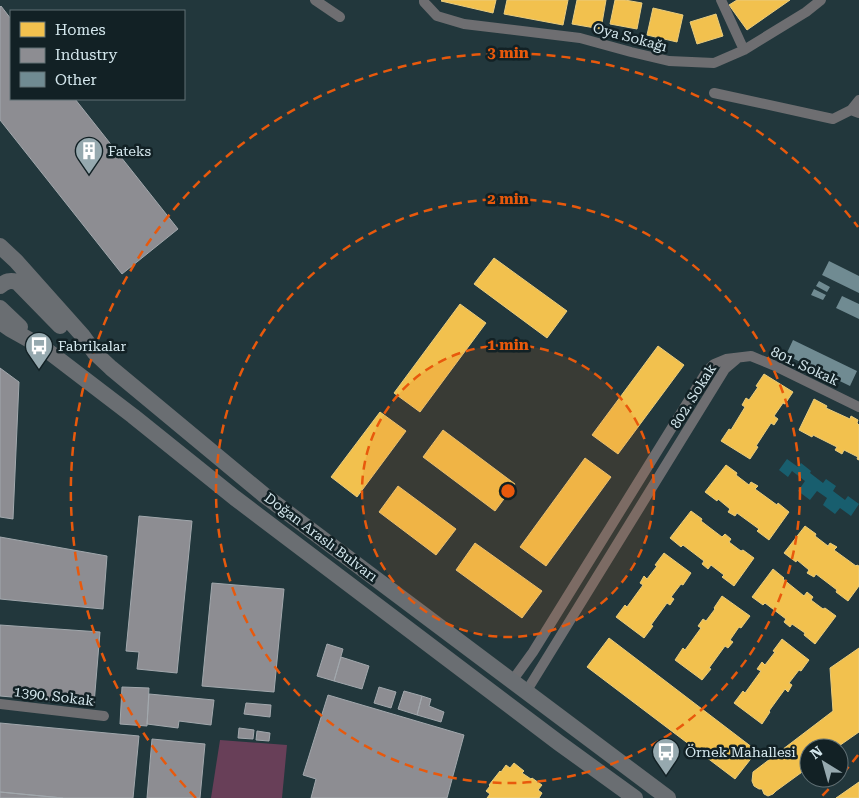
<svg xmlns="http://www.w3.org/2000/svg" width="859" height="798" font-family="'Roboto Serif',serif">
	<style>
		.green { fill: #683f58 }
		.water { fill: #185e6e }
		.homes { fill: #f2c14e; stroke: #e9cc7e }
		.industry { fill: #8d8d92; stroke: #a2a8ad }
		.building { fill: #708b92 }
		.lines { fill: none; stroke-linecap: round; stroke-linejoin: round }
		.street { stroke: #6e6e71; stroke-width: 10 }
		.primary { stroke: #6a6e72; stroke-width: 16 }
		.ring { fill: none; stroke: #e8590c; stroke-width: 2.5; stroke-dasharray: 9 6 }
		.labels { text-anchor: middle; stroke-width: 5; stroke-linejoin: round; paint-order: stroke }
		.street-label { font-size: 14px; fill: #d4e7ed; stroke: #122125 }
		.poi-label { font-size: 14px; fill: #d4e7ed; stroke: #122125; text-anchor: start }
		.centre { fill: #e8590c; stroke: #122125; stroke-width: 2.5 }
		.ring-label { font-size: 15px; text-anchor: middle; font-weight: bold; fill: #e8590c; stroke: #122125; stroke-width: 5; stroke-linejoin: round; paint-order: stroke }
	</style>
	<rect width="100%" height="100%" fill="#22373c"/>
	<!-- green -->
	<path class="green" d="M220 740 287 745 282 798H211Z"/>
	<!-- water -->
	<path class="water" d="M787 459 798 467 801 463 811 471 810 473 823 483 826 479 836 486 833 491 845 500 848 496 859 504 851 516 840 508 835 514 823 505 827 498 817 491 810 500 798 491 805 481 792 471 788 477 779 470Z"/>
	<!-- homes -->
	<path class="homes" d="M442 0H496L493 13 441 1Z
		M507 0H568L563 25 504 14Z
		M577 0H606L601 29 572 24Z
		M615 0H625L642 3 637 29 610 24Z
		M737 0H790L747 30 729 5Z
		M653 8 683 15 677 42 647 35Z
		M716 14 723 36 697 44 690 22Z
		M494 258 567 311 547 338 474 284Z
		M460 304 486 323 420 412 394 393Z
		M658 346 684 365 618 454 592 435Z
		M764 374 793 392 785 404 783 403 774 416 778 419 774 425 771 423 756 446 758 447 750 459 721 441 729 429 731 430 745 407 742 405 746 398 749 400 758 387 756 386Z
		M814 399 827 406 826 408 850 419 851 416 858 420 857 423 859 425V460L857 459 858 457 844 450 842 454 835 450 837 447 813 435 812 437 799 430Z
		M380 412 406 431 357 497 331 477Z
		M443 430 515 484 495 511 423 457Z
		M585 458 611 477 546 566 520 547Z
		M726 465 737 473 736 475 749 485 751 482 758 486 755 489 777 505 778 503 789 512 769 540 757 531 759 529 737 513 735 516 728 512 730 509 718 499 717 501 705 492Z
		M398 486 456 529 436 555 379 512Z
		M691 511 702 519 701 521 722 537 725 534 731 539 729 542 741 551 743 550 754 558 734 586 722 577 724 575 711 565 708 569 702 564 704 561 683 545 681 547 670 538Z
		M805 526 816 534 815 536 828 546 830 543 837 547 834 550 856 566 857 565 859 566V586L848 601 836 592 837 590 816 574 814 577 807 573 809 570 797 560 796 562 784 553Z
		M475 543 542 591 522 618 456 570Z
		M664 553 691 573 683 585 681 584 671 597 674 599 670 605 667 603 651 625 653 626 644 638 616 617 625 605 627 607 643 585 640 583 644 576 647 579 657 566 655 565Z
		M773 569 784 578 783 579 804 596 807 592 813 597 811 600 823 609 825 608 836 616 815 644 804 635 805 633 792 624 790 627 784 622 786 619 765 603 763 605 752 597Z
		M722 596 750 616 741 628 739 627 730 640 733 642 728 648 725 646 709 668 711 669 702 680 675 660 683 648 685 650 701 628 698 626 703 619 706 621 715 609 714 608Z
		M609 638 757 751 735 779 587 667Z
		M782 639 809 660 801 671 799 670 789 683 792 685 788 692 785 689 769 711 770 712 762 724 734 703 743 691 745 693 761 671 757 669 762 662 765 665 775 652 773 651Z
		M859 648V732L836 748H809V767L776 791 773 794 768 796 764 794 762 789H759L754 786 752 781 753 772 833 711 830 668Z
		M514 763 524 771 522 773 531 779 532 778 542 785 538 790 542 793 539 798H487L490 794 486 791 490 786 489 785 500 771 501 772 506 765 510 768Z
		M859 782V798H836Z"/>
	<!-- industry -->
	<path class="industry" d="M1 6 11 19V99H75L178 229 122 274 0 120V7Z
		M0 368 19 382 13 519 0 517Z
		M139 516 192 521 177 673 137 669 139 652 126 651Z
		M0 537 107 556 103 609 0 599Z
		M212 583 284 589 274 692 202 686Z
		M0 625 100 632 94 704 0 696Z
		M327 644 343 649 334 681 317 676Z
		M341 657 369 666 362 689 334 681Z
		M122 687 149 688 147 726 120 724Z
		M379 687 396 692 391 708 374 703Z
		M404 691 422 696 417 715 398 709Z
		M149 694 214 700 211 725 179 721 178 728 147 724Z
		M328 695 464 735 447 798H311L316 779 303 775Z
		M422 696 431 699 429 706 444 712 441 722 417 715Z
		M246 703 271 705 270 717 244 714Z
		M0 723 139 736 133 798H63L0 792Z
		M239 728 254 730 253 739 238 738Z
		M257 731 270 733 269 741 256 740Z
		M152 739 205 744 200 798H147Z
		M0 792 63 798H0Z"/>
	<!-- building -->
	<path class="building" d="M829 261 859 276V293L822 275Z
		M819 281 830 287 827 292 816 286Z
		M814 289 826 295 823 300 811 295Z
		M842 296 859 304V319L836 308Z
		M793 340 857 371 850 386 786 355Z"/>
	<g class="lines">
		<!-- street -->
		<path class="street" d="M315 0 340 17
			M424 0V2L437 16 464 24 580 38 631 52 669 61 714 63 744 50 806 12 821 0
			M721 0 744 50
			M714 93 833 119 851 110 859 113
			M851 110 859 100
			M512 681 533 652 707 371 714 364 726 359 751 356 773 365 859 407
			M526 692 725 369 738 358
			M0 704 104 716"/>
		<!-- primary -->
		<path class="primary" d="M0 246 16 261 82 335 95 353 111 368 264 495 668 798
			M0 286C6 281 10 280 17 282L60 326
			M0 308 20 327
			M0 322 10 329 44 348 133 416 235 498 559 743 635 798"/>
	</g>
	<!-- distance rings -->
	<circle cx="508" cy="491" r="146" fill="#e8590c" fill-opacity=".12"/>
	<g class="ring">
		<circle cx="508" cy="491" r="146"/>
		<circle cx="508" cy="491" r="292"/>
		<path d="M858 755A438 438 0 0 1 820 798M196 798A438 438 0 1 1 858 227"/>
	</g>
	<!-- icons -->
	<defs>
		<symbol id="building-pin" viewBox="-11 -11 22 30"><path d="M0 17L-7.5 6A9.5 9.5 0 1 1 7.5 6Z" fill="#96a9af" stroke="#122125"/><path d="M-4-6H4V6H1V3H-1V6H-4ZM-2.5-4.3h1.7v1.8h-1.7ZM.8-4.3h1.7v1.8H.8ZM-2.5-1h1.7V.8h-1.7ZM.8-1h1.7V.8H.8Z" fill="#fff"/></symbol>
		<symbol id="bus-pin" viewBox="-11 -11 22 30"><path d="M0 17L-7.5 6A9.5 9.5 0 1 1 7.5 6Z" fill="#96a9af" stroke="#122125"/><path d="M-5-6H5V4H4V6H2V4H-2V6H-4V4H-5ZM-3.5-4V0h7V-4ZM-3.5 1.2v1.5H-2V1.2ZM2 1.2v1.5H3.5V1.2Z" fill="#fff"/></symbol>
	</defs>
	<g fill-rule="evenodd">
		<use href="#building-pin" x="73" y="135" width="32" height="43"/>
		<use href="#bus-pin" x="23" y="330" width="32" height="43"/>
		<use href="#bus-pin" x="650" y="736" width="32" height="43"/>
	</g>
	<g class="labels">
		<!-- street labels -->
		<g class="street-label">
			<text transform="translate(630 37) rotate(15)" y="5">Oya Sokağı</text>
			<text transform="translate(805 366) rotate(25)" y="5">801. Sokak</text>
			<text transform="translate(693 396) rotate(-58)" y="5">802. Sokak</text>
			<text transform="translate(321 537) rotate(37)" y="5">Doğan Araslı Bulvarı</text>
			<text transform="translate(54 696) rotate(7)" y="5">1390. Sokak</text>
		</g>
		<!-- poi labels -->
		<g class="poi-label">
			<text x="108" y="156">Fateks</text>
			<text x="58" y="351">Fabrikalar</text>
			<text x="685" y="757">Örnek Mahallesi</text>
		</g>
	</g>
	<circle cx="508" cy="491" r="8" class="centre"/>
	<g class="ring-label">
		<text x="508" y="58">3 min</text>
		<text x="508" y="204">2 min</text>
		<text x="508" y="350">1 min</text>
	</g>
	<!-- legend -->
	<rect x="10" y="10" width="175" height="90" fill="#122125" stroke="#607075"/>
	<rect x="20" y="22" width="25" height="15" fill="#f2c14e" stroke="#607075"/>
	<text x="55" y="35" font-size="15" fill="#d4e7ed">Homes</text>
	<rect x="20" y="48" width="25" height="15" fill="#8d8d92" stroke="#607075"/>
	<text x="55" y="60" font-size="15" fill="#d4e7ed">Industry</text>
	<rect x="20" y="72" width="25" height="15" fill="#708b92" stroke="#607075"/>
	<text x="55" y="85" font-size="15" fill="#d4e7ed">Other</text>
	<!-- north arrow -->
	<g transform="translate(824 763) rotate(323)"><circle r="24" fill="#122125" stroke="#607075"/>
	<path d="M0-4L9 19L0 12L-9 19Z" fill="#96a9af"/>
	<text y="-8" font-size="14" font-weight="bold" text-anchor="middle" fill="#d4e7ed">N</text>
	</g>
</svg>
